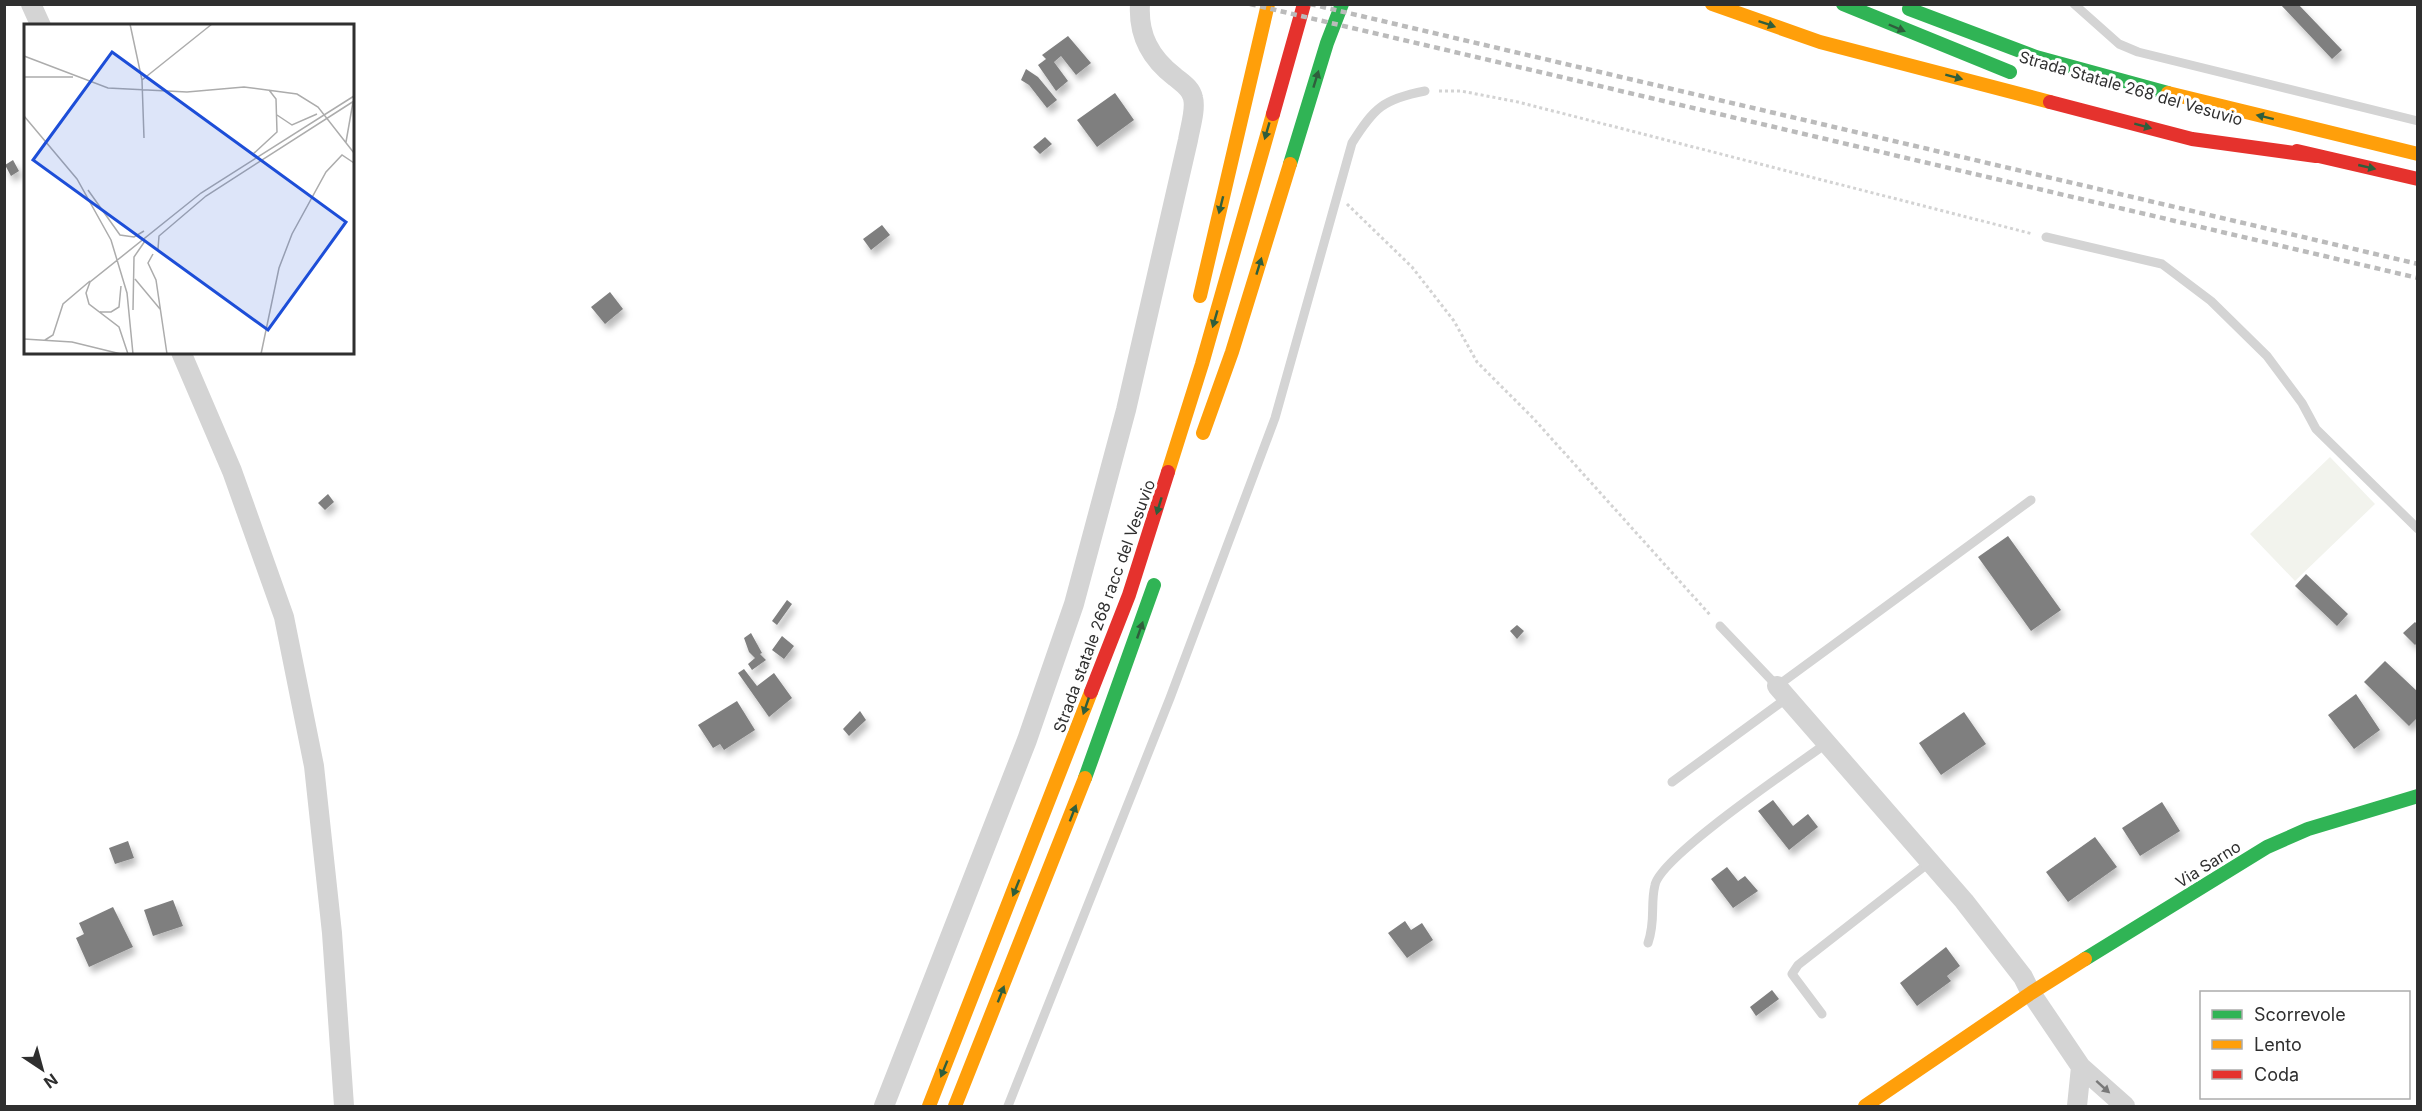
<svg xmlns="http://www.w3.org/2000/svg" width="2422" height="1111" font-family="Inter,sans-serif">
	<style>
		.green { fill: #f2f3ed }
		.building { fill: #7f7f7f; filter: url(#shadow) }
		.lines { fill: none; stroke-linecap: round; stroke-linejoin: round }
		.path { stroke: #d3d3d3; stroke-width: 3; stroke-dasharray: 3 3; stroke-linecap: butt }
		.lane { stroke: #d4d4d4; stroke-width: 9 }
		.street { stroke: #d4d4d4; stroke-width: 20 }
		.fast { stroke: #30b455; stroke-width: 14 }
		.slow { stroke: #ff9f0a; stroke-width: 14 }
		.jam { stroke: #e5322d; stroke-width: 14 }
		.rail { stroke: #bbb; stroke-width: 4.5; stroke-dasharray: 6 4.5; stroke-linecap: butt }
		.oneway { fill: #2f5e3c }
		.oneway2 { fill: #797979 }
		.labels { text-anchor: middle; stroke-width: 6; stroke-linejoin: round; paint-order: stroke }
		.street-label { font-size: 16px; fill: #2f2f2f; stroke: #fff }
		.inset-road { fill: none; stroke: #acacac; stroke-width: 1.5 }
		.view { fill: #1d4ed8; fill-opacity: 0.15; stroke: #1d4ed8; stroke-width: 3 }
		.inset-edge { fill: none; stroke: #2f2f2f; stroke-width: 3 }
	</style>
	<defs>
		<filter id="shadow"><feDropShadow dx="3.5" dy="6" stdDeviation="3" flood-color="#0004"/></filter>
	</defs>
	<rect width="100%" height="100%" fill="#fff"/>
	<!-- green -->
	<path class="green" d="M2330 457 2375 504 2295 581 2250 534Z"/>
	<!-- building -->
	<path class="building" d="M2280 4H2298L2342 50 2332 59Z
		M1068 36 1091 63 1076 75 1061 56 1054 62 1068 81 1056 91 1038 65 1046 59 1042 55Z
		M1026 69 1038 77 1057 100 1047 108 1029 85 1021 80Z
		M1115 93 1134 120 1097 147 1077 120Z
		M1045 137 1052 144 1040 154 1033 147Z
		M13 160 19 171 11 176 5 165Z
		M882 225 890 235 871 250 863 239Z
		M610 292 623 309 605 324 591 307Z
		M328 494 334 502 325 510 318 503Z
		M2008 536 2061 610 2031 631 1978 557Z
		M2306 574 2348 614 2337 626 2295 586Z
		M787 600 792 604 777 625 772 621Z
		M2415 622 2418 625V642L2415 645 2403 633Z
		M1517 625 1524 631 1517 639 1510 631Z
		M751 633 762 653 760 654 766 660 752 670 748 664 755 658 749 652 744 638Z
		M782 636 794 646 784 659 772 650Z
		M2385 661 2418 692V717L2409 726 2364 682Z
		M744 669 757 686 774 673 792 698 769 717 738 673Z
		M2356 694 2380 730 2354 749 2328 715Z
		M737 701 755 730 724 750 720 744 713 748 698 725Z
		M860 711 866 720 849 736 843 729Z
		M1964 712 1986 744 1941 775 1919 743Z
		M1773 800 1793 826 1808 814 1818 827 1789 850 1758 811Z
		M2162 802 2180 831 2140 856 2122 828Z
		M2095 837 2117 867 2068 902 2046 872Z
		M128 841 134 858 115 864 109 848Z
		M1727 867 1738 881 1745 876 1758 891 1733 908 1711 879Z
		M173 900 183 926 153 936 144 910Z
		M113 907 133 947 89 967 76 938 84 934 79 923Z
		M1405 921 1411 930 1422 923 1433 940 1407 958 1388 933Z
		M1946 947 1960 966 1947 976 1951 981 1917 1006 1900 983Z
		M1772 990 1779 999 1756 1016 1750 1007Z"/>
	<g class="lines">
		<!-- path -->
		<path class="path" d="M1439 91H1461L1518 102 2033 234
			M1347 204 1412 267 1454 321 1477 362 1533 418 1711 616"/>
		<!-- lane -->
		<path class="lane" d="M2074 4 2119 44 2138 52 2418 121
			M2046 237 2162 264 2211 301 2267 356 2302 403 2316 429 2418 529
			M1720 626 1777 686 2031 500
			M1672 782 1787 698
			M1648 943C1656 920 1650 905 1655 885 1661 856 1797 765 1827 743
			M1822 1014 1792 974 1798 965 1930 862
			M1008 1106 1170 698 1275 418 1352 143C1374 108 1383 99 1425 91"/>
		<!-- street -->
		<path class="street" d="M31 4 41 26
			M181 352 232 471 284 617 314 766 332 933 344 1106
			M1777 686 1964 901 2023 977 2031 993 2081 1067 2125 1106
			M884 1106 1027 740 1074 604 1126 410 1188 140C1190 128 1196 109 1193 98 1191 88 1182 83 1175 77 1150 58 1138 35 1140 4
			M2077 1106 2081 1067"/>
		<!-- fast -->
		<path class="fast" d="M1843 4 2010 72
			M1909 9 2036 57 2168 93
			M1290 164 1327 43 1342 4
			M1085 778 1154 585
			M2085 959 2267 847 2308 829 2418 796"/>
		<!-- slow -->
		<path class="slow" d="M1712 4 1820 42 2050 102
			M2168 93 2418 154
			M1200 296 1268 4
			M1203 433 1232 352 1290 164
			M1168 472 1202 364 1273 114
			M929 1106 1091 692
			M955 1106 1085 778
			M1865 1106 2031 993 2085 959"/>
		<!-- jam -->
		<path class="jam" d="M2050 102 2192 139 2316 156
			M1273 114 1304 4
			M2297 151 2418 179
			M1091 692 1129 595 1168 472"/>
		<!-- rail -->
		<path class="rail" d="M1250 4 2418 278
			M1310 4 2418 264"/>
	</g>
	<!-- one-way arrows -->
	<defs><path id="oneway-solid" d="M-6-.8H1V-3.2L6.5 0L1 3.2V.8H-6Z" transform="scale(1.5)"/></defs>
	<g class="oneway">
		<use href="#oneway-solid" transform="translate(1767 24) rotate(19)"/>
		<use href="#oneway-solid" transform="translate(1897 28) rotate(23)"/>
		<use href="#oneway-solid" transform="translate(1954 77) rotate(15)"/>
		<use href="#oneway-solid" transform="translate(1316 79) rotate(-73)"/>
		<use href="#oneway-solid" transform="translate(2265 117) rotate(-166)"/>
		<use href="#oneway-solid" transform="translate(2143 126) rotate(15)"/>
		<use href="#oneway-solid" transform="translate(1267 131) rotate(106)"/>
		<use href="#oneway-solid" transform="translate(2367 167) rotate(13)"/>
		<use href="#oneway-solid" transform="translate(1221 205) rotate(104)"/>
		<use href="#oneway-solid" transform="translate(1259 266) rotate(-73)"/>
		<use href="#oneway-solid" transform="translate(1215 319) rotate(106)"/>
		<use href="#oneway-solid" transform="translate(1159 506) rotate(107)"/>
		<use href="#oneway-solid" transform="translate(1140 630) rotate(-71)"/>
		<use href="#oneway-solid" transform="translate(1086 706) rotate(109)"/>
		<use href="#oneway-solid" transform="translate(1073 813) rotate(-69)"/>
		<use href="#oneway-solid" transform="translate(1016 888) rotate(112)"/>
		<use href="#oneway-solid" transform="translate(1001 994) rotate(-69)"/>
		<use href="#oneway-solid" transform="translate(944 1069) rotate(112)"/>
	</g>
	<use class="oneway2" href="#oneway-solid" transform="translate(2103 1087) rotate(42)"/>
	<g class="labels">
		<!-- street labels -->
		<g class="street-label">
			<text transform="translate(2131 88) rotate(16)" y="6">Strada Statale 268 del Vesuvio</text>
			<text transform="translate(1104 606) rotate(-70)" y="6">Strada statale 268 racc del Vesuvio</text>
			<text transform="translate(2208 864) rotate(-32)" y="6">Via Sarno</text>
		</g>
	</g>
	<!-- overview -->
	<g transform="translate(24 24)">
		<rect width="330" height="330" fill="#fff"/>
		<path class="inset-road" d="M106 0 118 56 120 114M0 32 84 64 163 68 220 63 273 70 294 83 330 129M0 53H49M118 56 188 0M253 91 268 101 293 90M0 92 53 155 87 216 103 269 109 330M322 118 329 78M228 131 253 108 252 75 245 66M64 166 96 211 110 213 120 207M134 225 135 212 182 172 330 77M129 230 124 239 132 256 143 330M111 255 136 285M109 286 110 233 121 217M76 288H87L95 283 97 262M0 315 48 318 97 330M21 316 29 311 39 280 66 257M104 330 95 303 65 280 62 269 66 258 177 169 330 72M237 330 255 244 268 210 302 148 318 131 330 139"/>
		<path class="view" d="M88 28 322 198 244 306 9 136Z"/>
		<rect width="330" height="330" class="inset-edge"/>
	</g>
	<!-- border -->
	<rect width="2422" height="1111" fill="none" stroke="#2f2f2f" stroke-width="12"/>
	<!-- legend -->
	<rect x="2200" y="991" width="210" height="108" fill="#ffffff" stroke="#acacac" stroke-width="1.5"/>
	<rect x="2212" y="1010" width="30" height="9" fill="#30b455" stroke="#acacac" stroke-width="1.5"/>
	<text x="2254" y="1021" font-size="18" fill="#2f2f2f">Scorrevole</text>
	<rect x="2212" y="1040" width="30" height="9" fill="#ff9f0a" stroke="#acacac" stroke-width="1.5"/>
	<text x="2254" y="1051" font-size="18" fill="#2f2f2f">Lento</text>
	<rect x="2212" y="1070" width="30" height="9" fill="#e5322d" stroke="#acacac" stroke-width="1.5"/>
	<text x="2254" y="1081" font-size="18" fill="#2f2f2f">Coda</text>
	<!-- north arrow -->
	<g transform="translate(42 1069) rotate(144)" stroke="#ffffff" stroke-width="4.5" paint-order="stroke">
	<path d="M0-4.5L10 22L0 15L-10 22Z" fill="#2f2f2f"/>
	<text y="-9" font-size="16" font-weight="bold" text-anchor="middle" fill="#2f2f2f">N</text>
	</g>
</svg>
